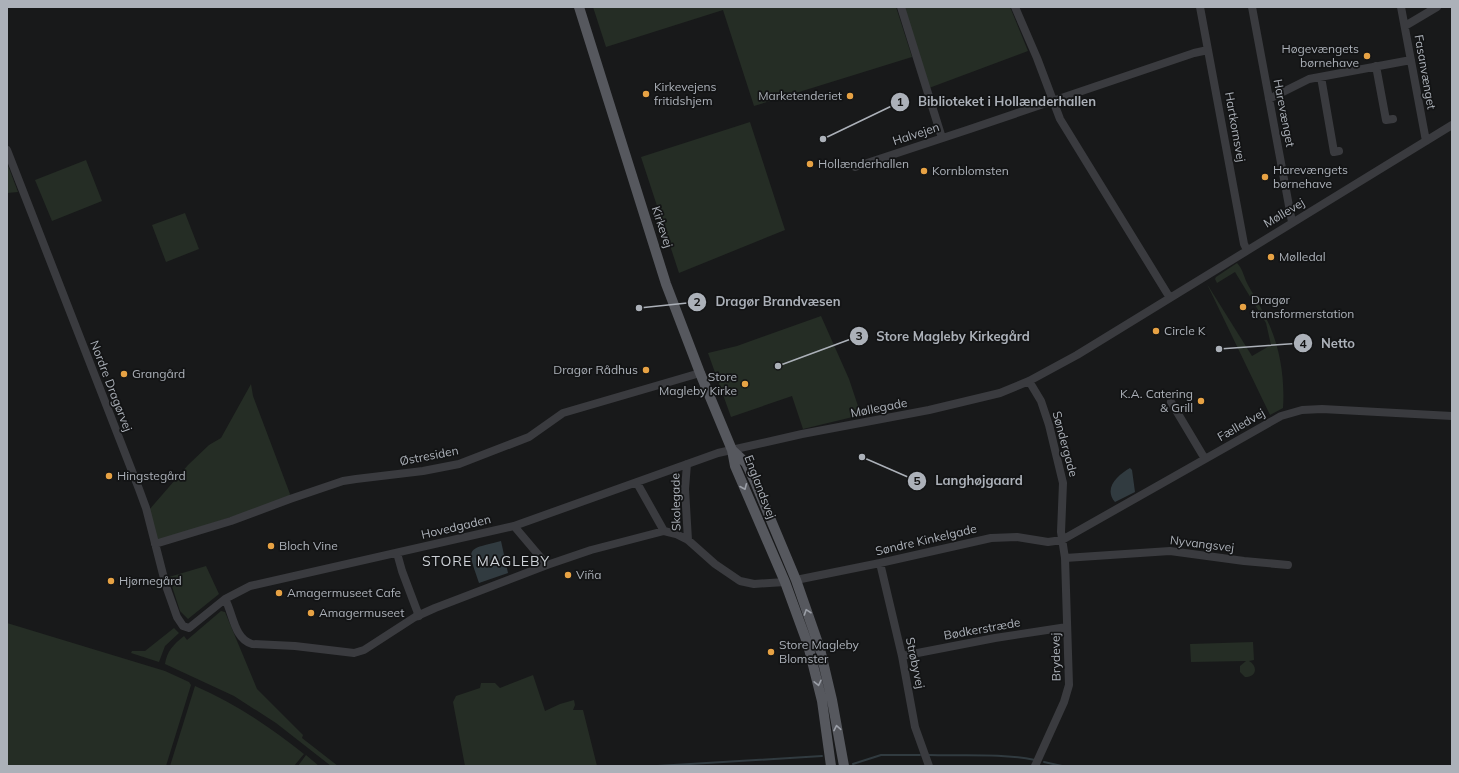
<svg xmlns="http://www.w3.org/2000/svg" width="1459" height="773" font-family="Mulish,sans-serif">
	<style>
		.green { fill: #252d25 }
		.water { fill: #313b40 }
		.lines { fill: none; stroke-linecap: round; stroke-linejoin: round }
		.stream { stroke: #313b40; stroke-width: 2 }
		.minor { stroke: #3a3b3f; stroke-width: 8 }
		.major { stroke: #56585e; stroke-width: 10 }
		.oneway { stroke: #9b9fa7 }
		.poi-dot { fill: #e7a244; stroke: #131415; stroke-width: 1.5 }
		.labels { text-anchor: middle; stroke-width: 3.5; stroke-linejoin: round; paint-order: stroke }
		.poi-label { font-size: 12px; fill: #acb1b9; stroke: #131415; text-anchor: start }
		.street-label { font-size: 12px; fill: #acb1b9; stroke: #131415 }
		.quarter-label { font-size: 14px; letter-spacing: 1px; fill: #ccd0d6; stroke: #131415 }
		.leader { fill: none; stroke: #acb1b9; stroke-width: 1.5 }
		.callout-dot { fill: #acb1b9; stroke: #131415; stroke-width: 1.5 }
		.mark-label { font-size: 12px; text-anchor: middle; font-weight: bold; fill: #111 }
		.callout-label { font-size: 13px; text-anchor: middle; font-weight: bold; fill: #acb1b9; stroke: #131415; stroke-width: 3.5; stroke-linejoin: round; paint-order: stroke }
	</style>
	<rect width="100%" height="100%" fill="#18191a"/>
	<!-- green -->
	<path class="green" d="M593 7H896L912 57 754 106 723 10 606 47Z
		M904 7H1010L1028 51 929 88Z
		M750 122 785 230 679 273 641 157Z
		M86 160 102 201 52 221 35 180Z
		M7 163 18 192 7 193Z
		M185 213 199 249 166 262 152 225Z
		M1237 263C1243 269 1244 278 1248 285 1254 296 1261 307 1266 318 1280 345 1285 378 1283 408L1270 415 1207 284 1252 356 1271 345 1266 323 1235 272 1217 283 1215 279 1216 277Z
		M821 316 849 379 861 415 803 429 792 396 731 417 708 353 737 346Z
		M251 384 253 396 290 494 289 497 256 509 157 541 149 510 188 465 209 445 221 438Z
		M206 566 219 594 188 619 180 611 169 577Z
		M221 611 225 612 257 689 303 735 302 738 338 766H331L276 723 234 696 165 664C167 651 173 645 184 636L187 640Z
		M7 623 165 671 189 682 191 685 166 766H7Z
		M174 628 179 633 165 646 159 662 131 653 132 651H145Z
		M1253 642 1254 660 1249 661C1258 666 1257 677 1245 677L1240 672V666L1246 661 1191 662 1190 644Z
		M533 675 545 711 560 704 574 700 575 705 573 710H583L597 766H465L453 702 456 696 480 688 481 683H495L500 688Z
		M195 686C236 704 269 726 304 754L294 766H170Z
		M306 755 319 766H298Z"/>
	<!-- water -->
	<path class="water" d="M1130 468 1132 470 1135 492 1115 502C1103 488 1118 475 1130 468Z
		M501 541 508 573 479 583C467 547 465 550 501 541Z"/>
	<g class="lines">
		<!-- stream -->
		<path class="stream" d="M929 755C964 756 1001 753 1035 760
			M1044 762 1062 766
			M853 764 881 755H920
			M657 766 822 756"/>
		<!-- minor -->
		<path class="minor" d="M901 7 942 138
			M1015 7 1037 58 1060 119 1170 298
			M1200 7 1244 244 1247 250
			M1252 7 1292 222
			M1401 7 1426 141
			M1405 26 1437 7
			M1376 66 1386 120 1393 119
			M1321 77 1334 152 1339 151
			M1269 99 1309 79 1411 60
			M7 150 139 489 146 508 166 586 177 617 183 626 189 628 225 599 250 586 514 526 718 453 802 434 929 410 1000 393 1029 381 1077 355 1452 125
			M855 167 970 129 1194 53 1208 50
			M1029 381 1041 401 1049 425 1063 483 1061 532 1065 558 1069 685 1064 702 1035 766
			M1171 402 1205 459
			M687 464 685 489 688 540
			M637 483 664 531
			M514 526 547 565
			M155 544 231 521 290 499 343 481 356 479 423 471 459 464 529 437 563 413 700 373
			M397 553 402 571 419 616
			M1065 558 1170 551 1244 561 1288 565
			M880 563 902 656 915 727 929 766
			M796 580 880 563 991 538 1017 537 1048 542 1062 540 1281 416 1302 410 1322 409 1452 416
			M225 599C233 613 234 639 252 644L295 646 354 653 364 650 415 617 435 608 547 565 591 550 664 531 676 534 688 540 715 564 740 581 754 584 785 582
			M902 656 995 638 1067 627"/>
		<!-- major -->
		<path class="major" d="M579 7 666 284 700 373 732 450 735 466 785 582 808 645 822 701 831 766
			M732 450 746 463 755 482 796 580 820 649 832 700 844 766"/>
	</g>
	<!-- one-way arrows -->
	<defs><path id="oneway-chevron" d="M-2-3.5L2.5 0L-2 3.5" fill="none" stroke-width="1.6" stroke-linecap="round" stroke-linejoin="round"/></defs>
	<g class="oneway">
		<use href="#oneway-chevron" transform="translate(744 487) rotate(67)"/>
		<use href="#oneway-chevron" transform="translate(807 612) rotate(-109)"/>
		<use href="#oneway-chevron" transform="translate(818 683) rotate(77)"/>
		<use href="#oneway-chevron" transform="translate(837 728) rotate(-101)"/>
	</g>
	<!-- markers -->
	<g class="poi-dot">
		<circle cx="1367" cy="56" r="4"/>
		<circle cx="646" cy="94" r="4"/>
		<circle cx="850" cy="96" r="4"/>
		<circle cx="810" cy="164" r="4"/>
		<circle cx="924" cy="171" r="4"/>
		<circle cx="1265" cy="177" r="4"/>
		<circle cx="1271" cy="257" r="4"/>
		<circle cx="1243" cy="307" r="4"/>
		<circle cx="1156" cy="331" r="4"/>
		<circle cx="646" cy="370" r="4"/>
		<circle cx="124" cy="374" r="4"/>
		<circle cx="745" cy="384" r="4"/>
		<circle cx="1201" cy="401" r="4"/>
		<circle cx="109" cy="476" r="4"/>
		<circle cx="271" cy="546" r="4"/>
		<circle cx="568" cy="575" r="4"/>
		<circle cx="111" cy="581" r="4"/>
		<circle cx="279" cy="593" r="4"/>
		<circle cx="311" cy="613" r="4"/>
		<circle cx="771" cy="652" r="4"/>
	</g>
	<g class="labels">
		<!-- poi labels -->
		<g class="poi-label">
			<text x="1359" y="53" text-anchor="end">Høgevængets<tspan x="1359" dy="14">børnehave</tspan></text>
			<text x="654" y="91">Kirkevejens<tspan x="654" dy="14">fritidshjem</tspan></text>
			<text x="842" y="100" text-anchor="end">Marketenderiet</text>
			<text x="818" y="168">Hollænderhallen</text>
			<text x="1273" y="174">Harevængets<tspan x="1273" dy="14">børnehave</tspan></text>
			<text x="932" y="175">Kornblomsten</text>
			<text x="1279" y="261">Mølledal</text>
			<text x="1251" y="304">Dragør<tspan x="1251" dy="14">transformerstation</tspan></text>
			<text x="1164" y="335">Circle K</text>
			<text x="638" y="374" text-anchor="end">Dragør Rådhus</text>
			<text x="132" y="378">Grangård</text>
			<text x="737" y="381" text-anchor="end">Store<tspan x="737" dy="14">Magleby Kirke</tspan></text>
			<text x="1193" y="398" text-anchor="end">K.A. Catering<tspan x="1193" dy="14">&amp; Grill</tspan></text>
			<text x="117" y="480">Hingstegård</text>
			<text x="279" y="550">Bloch Vine</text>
			<text x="576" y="579">Viña</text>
			<text x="119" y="585">Hjørnegård</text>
			<text x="287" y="597">Amagermuseet Cafe</text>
			<text x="319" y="617">Amagermuseet</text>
			<text x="779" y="649">Store Magleby<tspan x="779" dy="14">Blomster</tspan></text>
		</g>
		<!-- street labels -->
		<g class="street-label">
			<text transform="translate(1425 72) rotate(80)" y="4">Fasanvænget</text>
			<text transform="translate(1284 113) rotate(79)" y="4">Harevænget</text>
			<text transform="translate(1235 127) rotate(80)" y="4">Hartkornsvej</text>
			<text transform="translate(916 134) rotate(-18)" y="4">Halvejen</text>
			<text transform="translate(1284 213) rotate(-31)" y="4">Møllevej</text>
			<text transform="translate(662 227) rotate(72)" y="4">Kirkevej</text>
			<text transform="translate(111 386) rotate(69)" y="4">Nordre Dragørvej</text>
			<text transform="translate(879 408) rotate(-11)" y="4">Møllegade</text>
			<text transform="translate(1241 425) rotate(-30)" y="4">Fælledvej</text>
			<text transform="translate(1065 444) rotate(75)" y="4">Søndergade</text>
			<text transform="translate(429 456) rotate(-11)" y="4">Østresiden</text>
			<text transform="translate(760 487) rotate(69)" y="4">Englandsvej</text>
			<text transform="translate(676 502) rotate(-91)" y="4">Skolegade</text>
			<text transform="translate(456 527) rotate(-13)" y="4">Hovedgaden</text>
			<text transform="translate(926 540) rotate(-13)" y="4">Søndre Kinkelgade</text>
			<text transform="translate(1202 544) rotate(7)" y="4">Nyvangsvej</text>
			<text transform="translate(982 629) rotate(-10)" y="4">Bødkerstræde</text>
			<text transform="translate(1056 657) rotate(-91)" y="4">Brydevej</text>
			<text transform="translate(915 663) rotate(78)" y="4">Strøbyvej</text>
		</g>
		<!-- quarter labels -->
		<g class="quarter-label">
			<text x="486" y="566">STORE MAGLEBY</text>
		</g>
	</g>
	<!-- callouts -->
	<path class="leader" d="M823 139L900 102M639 308L697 302M778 366L859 336M1219 349L1303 343M862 457L917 481"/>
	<g class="callout-dot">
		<circle cx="823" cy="139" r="4"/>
		<circle cx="639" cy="308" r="4"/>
		<circle cx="778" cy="366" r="4"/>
		<circle cx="1219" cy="349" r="4"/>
		<circle cx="862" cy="457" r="4"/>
		<circle cx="900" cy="102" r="10"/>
		<circle cx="697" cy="302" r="10"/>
		<circle cx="859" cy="336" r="10"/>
		<circle cx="1303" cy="343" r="10"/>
		<circle cx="917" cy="481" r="10"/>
	</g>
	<g class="mark-label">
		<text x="900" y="106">1</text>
		<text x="697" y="306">2</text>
		<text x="859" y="340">3</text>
		<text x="1303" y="348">4</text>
		<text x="917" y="485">5</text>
	</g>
	<g class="callout-label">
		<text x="1007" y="106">Biblioteket i Hollænderhallen</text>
		<text x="778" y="306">Dragør Brandvæsen</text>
		<text x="953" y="341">Store Magleby Kirkegård</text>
		<text x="1338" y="348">Netto</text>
		<text x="979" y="485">Langhøjgaard</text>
	</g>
	<!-- border -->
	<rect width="1459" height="773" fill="none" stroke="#acb1b9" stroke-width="16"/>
</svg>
